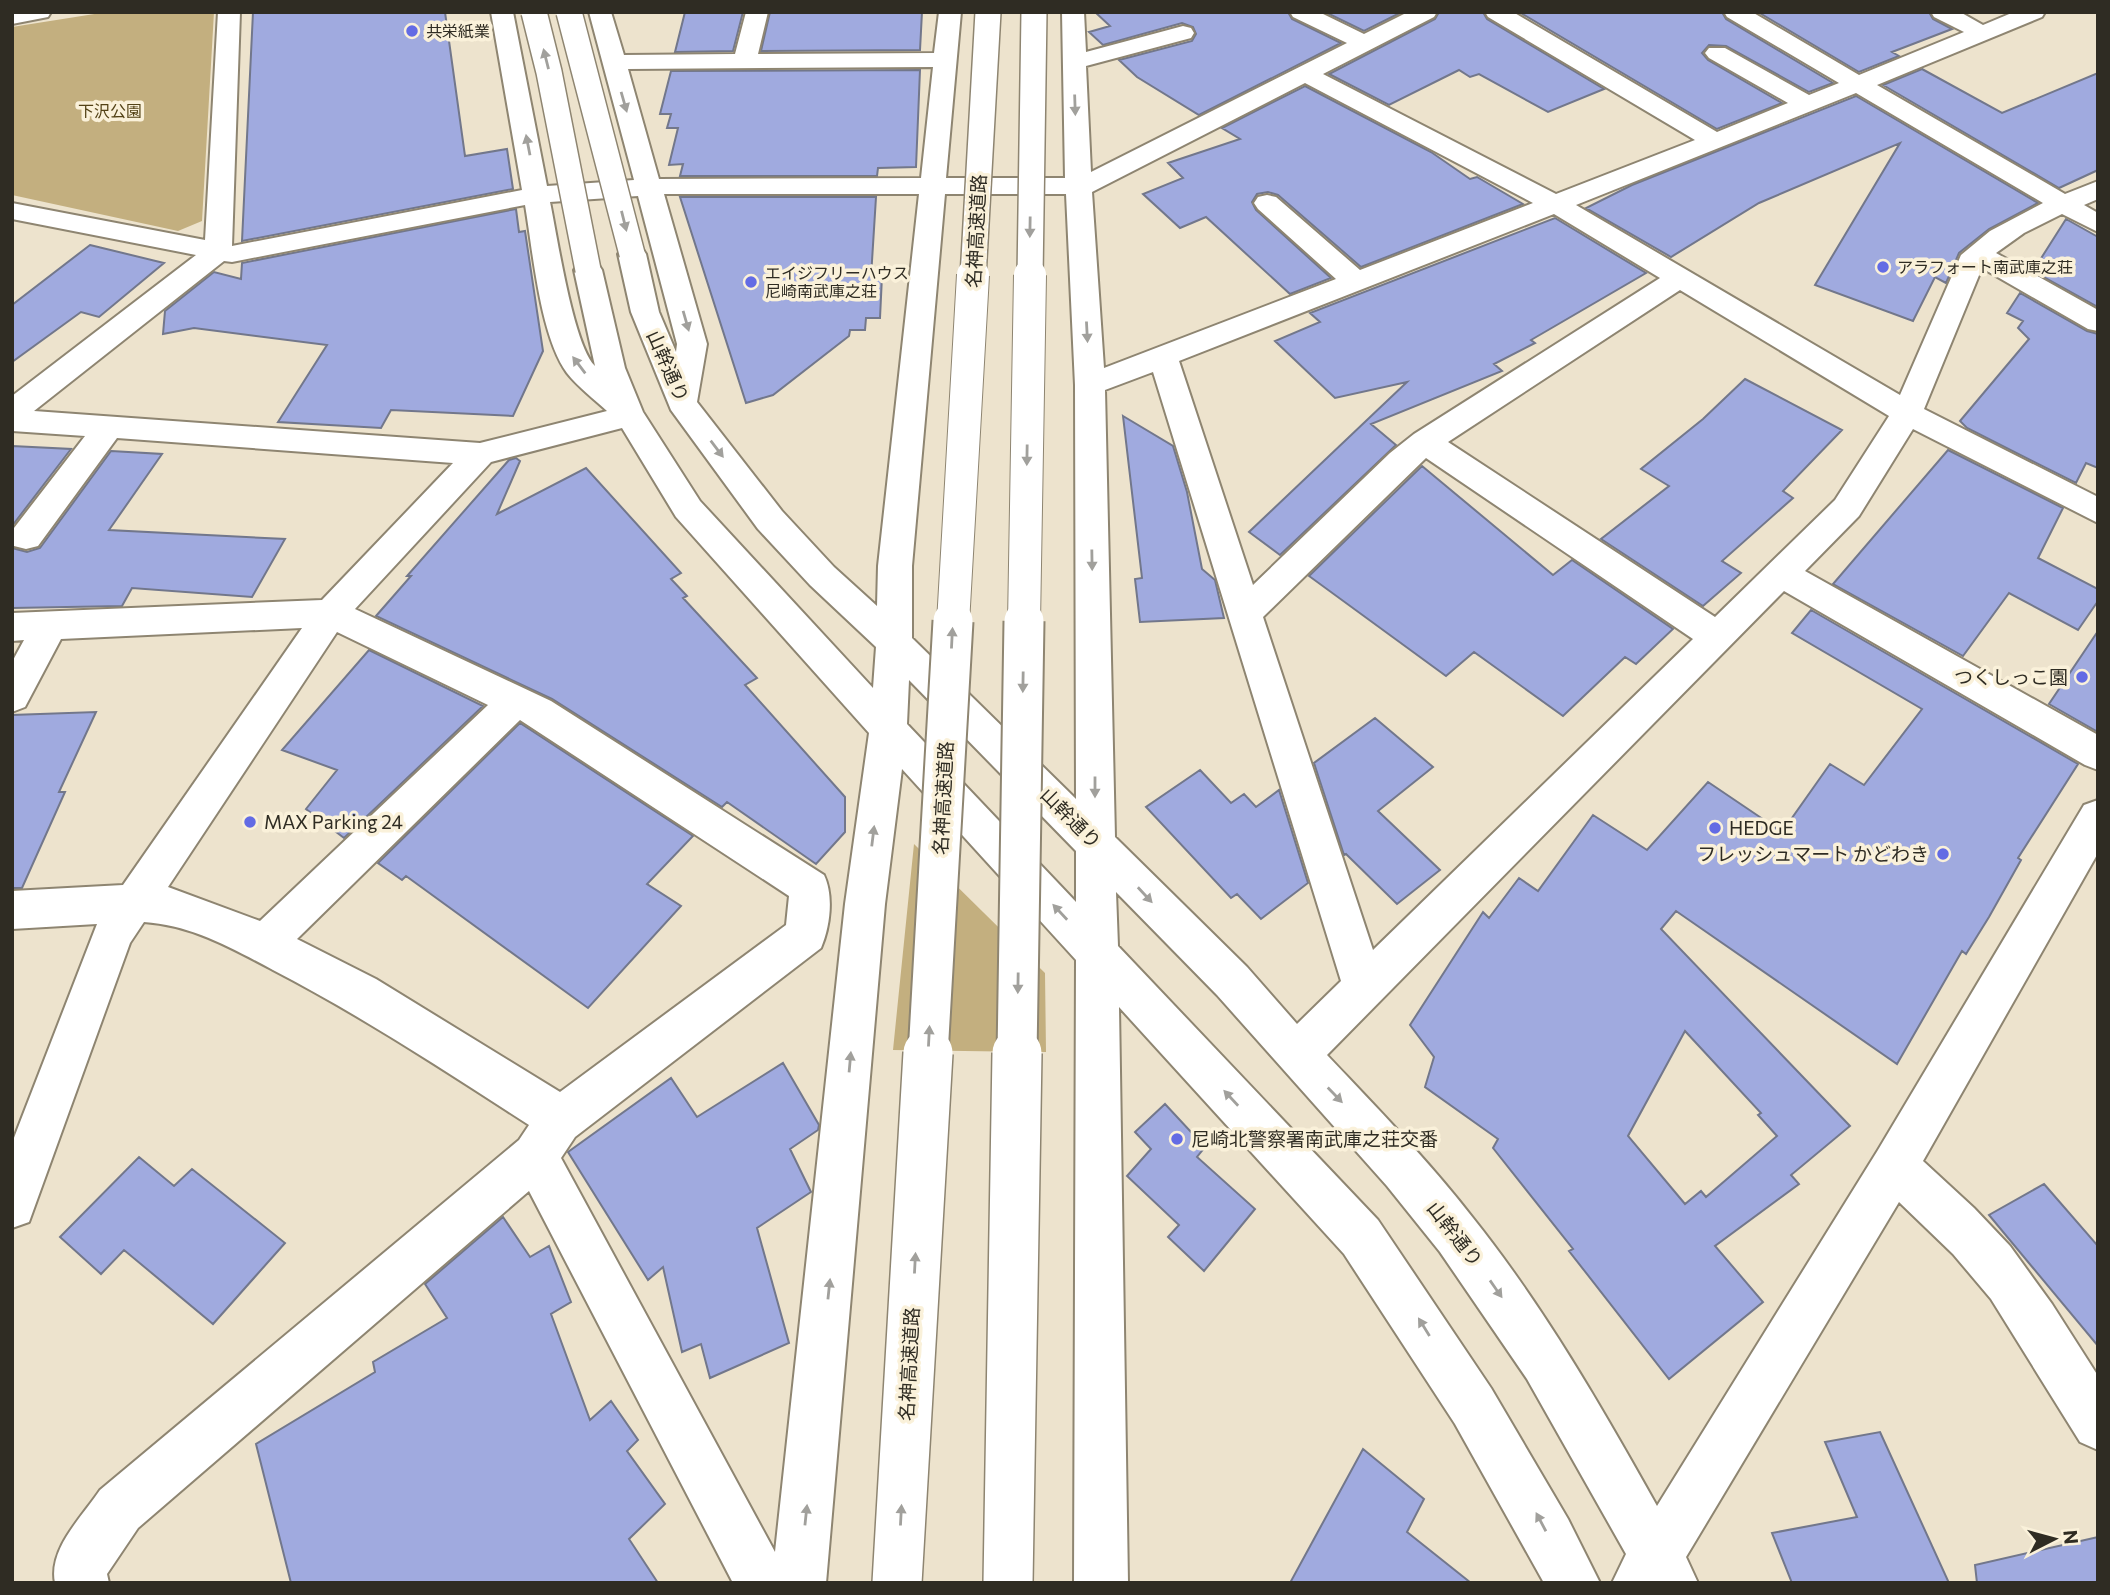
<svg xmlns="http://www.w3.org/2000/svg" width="2110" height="1595" font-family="Commissioner,'Noto Sans JP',sans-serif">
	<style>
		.green { fill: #c3af7f }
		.building { fill: #a0aadf; stroke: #72778b; stroke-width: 2; fill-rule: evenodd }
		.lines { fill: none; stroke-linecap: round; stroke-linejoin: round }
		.minor-casing { stroke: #8e8571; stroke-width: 4 }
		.minor { fill: #fff; fill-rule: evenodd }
		.minor-bridge-casing { stroke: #8e8571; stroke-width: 28; stroke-linecap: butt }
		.highway-bridge-far3-casing { stroke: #8e8571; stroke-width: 28; stroke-linecap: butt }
		.highway-bridge-far2-casing { stroke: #8e8571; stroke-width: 34; stroke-linecap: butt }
		.highway-bridge-far1-casing { stroke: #8e8571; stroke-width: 43; stroke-linecap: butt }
		.highway-bridge-casing { stroke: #8e8571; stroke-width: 52; stroke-linecap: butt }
		.minor-bridge { stroke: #fff; stroke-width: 25 }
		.highway-bridge-far3 { stroke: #fff; stroke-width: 25 }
		.highway-bridge-far2 { stroke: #fff; stroke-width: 32 }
		.highway-bridge-far1 { stroke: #fff; stroke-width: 39 }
		.highway-bridge { stroke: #fff; stroke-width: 49 }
		.oneway { fill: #a1a09c }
		.poi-dot { fill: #636be4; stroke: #faf1da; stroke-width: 2.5 }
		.labels { text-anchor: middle; stroke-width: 7; stroke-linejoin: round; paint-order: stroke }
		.far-poi-label { font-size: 16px; fill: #2f2c23; stroke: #faf1da; text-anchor: start }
		.far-park-label { font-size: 16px; fill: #534216; stroke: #faf1da }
		.street-label { font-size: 19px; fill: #2f2c23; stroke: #faf1da }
		.poi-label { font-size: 19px; fill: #2f2c23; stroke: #faf1da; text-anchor: start }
	</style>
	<rect width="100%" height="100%" fill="#ede3cd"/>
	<!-- green -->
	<path class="green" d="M107 12H214L202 221 178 231 12 195V27Z
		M914 844 1045 973 1046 1052 893 1050Z"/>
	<!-- building -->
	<path class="building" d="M253 12H445L465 156 507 149 513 189 242 241Z
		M685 12H743L733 51 675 52Z
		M770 12H922L920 50 761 51Z
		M1095 12H1288L1292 19 1341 43 1199 115 1137 77 1119 60 1192 41 1196 34 1193 27 1182 23 1103 45 1089 32 1110 26Z
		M1325 12H1402L1364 31Z
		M1439 12H1483L1487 19 1604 89 1548 112 1479 74 1470 77 1459 70 1389 105 1329 74 1435 19Z
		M1519 12H1722L1726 19 1833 83 1809 92 1726 46 1709 45 1702 53 1708 60 1782 103 1717 129Z
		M1758 12H1929L1933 19 1952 29 1892 52 1899 56 1859 72Z
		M1922 69 2002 113 2098 73V170L2059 188 1883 85Z
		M920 70 916 167 878 168 877 176H680L683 164 669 165 678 128H667L671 114H660L671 71Z
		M1305 86 1431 152 1470 179 1477 177 1523 204 1361 267 1278 195 1268 192 1257 194 1252 202 1256 210 1331 278 1290 294 1206 217 1180 228 1143 194 1183 178 1168 163 1240 139 1222 128Z
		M1856 96 2038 203 1989 229 1959 253 1946 283 1935 277 1913 321 1815 285 1900 143 1759 203 1671 257 1586 208 1632 185Z
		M680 197H876L871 277 882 276 880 318H866L865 330H850L849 336 773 395 746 403Z
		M516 209 519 232 525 231 543 351 513 416 391 410 381 428 278 422 327 345 194 328 163 334 165 311 214 272 241 279 242 263Z
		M1555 218 1646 273 1531 340 1535 343 1494 364 1502 371 1371 424 1396 445 1280 555 1249 532 1407 382 1335 398 1275 341 1320 322 1310 313Z
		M2066 219 2098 237V307L2033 271Z
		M90 245 164 263 99 317 81 312 12 362V305Z
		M2020 293 2087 331 2098 334V468L2086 463 2076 483 1967 428 1960 421 2029 339 2018 328 2023 321 2007 313Z
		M1745 379 1842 430 1783 491 1793 498 1722 561 1741 573 1703 606 1601 539 1669 486 1641 469 1703 419Z
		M1123 416 1173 446 1187 492 1202 569 1215 580 1224 618 1140 622 1135 579 1142 578Z
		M12 446 71 449 12 526Z
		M1948 450 2063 508 2038 558 2098 589V601L2078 630 2009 593 1963 656 1833 584Z
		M111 451 162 454 109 530 285 539 252 597 132 588 122 606 12 608V548L27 552 40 548Z
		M516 458 520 461 497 514 586 468 681 573 671 579 687 596 683 598 757 678 745 685 845 797V832L816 864 727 802 722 807 552 699 376 616 411 576H407L509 460Z
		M1422 466 1553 575 1572 560 1673 629 1636 664 1625 657 1563 716 1474 652 1446 676 1309 576Z
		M1811 610 2078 764 2018 858 2021 860 1989 917 1966 954 1962 951 1897 1064 1676 911 1661 929 1850 1126 1791 1175 1799 1184 1715 1246 1763 1302 1669 1379 1569 1251 1573 1249 1493 1148 1498 1139 1425 1087 1434 1057 1410 1025 1483 912 1489 918 1519 878 1538 891 1593 815 1647 850 1708 782 1782 832 1830 764 1864 785 1922 709 1792 633ZM1685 1031 1761 1113 1758 1115 1777 1136 1706 1197 1701 1191 1685 1204 1628 1136Z
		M2098 631V732L2049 704Z
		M369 650 483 706 344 838 306 809 337 770 282 750Z
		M96 712 59 792H65L22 888H12V715Z
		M1375 718 1433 767 1378 811 1440 870 1397 904 1346 854 1344 855 1314 763Z
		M520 723 693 836 647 884 681 906 588 1008 406 876 402 880 378 863Z
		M1200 770 1231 803 1244 794 1256 807 1279 790 1308 883 1261 919 1237 894 1231 898 1146 807Z
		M783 1063 819 1125 818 1130 790 1149 811 1192 757 1228 789 1343 710 1378 701 1344 682 1352 663 1267 648 1280 568 1152 671 1078 697 1117Z
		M1165 1104 1205 1147 1197 1157 1255 1209 1204 1271 1168 1237 1179 1225 1127 1176 1151 1149 1135 1132Z
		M139 1157 174 1186 192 1169 285 1243 213 1324 124 1250 101 1274 60 1237Z
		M2044 1184 2098 1246V1346L1989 1215Z
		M503 1217 530 1257 549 1246 571 1302 551 1314 590 1420 611 1401 638 1440 627 1451 665 1504 629 1539 658 1583H291L256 1444 375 1372 373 1362 447 1318 425 1284Z
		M1880 1432 1949 1583H1792L1772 1533 1857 1517 1825 1442Z
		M1363 1449 1424 1499 1407 1532 1471 1583H1290Z
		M2098 1537V1583H1977L1975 1565Z"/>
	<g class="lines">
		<defs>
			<path id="minor" d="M12 12H51L48 17 12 24Z
				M218 12H240L232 246 522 190 491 12H513L547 186 634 180 589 12H611L624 55 735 54 746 12H768L758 54 934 53 939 12H961L946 178H1065L1062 12H1084L1086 52 1183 26 1191 28 1194 33 1191 38 1086 66 1091 172 1347 43 1293 17 1290 12H1319L1364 34 1408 12H1437L1434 17 1323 74 1556 194 1695 140 1488 17 1485 12H1513L1717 132 1788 103 1709 58 1705 53 1709 48H1725L1809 95 1839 83 1727 17 1724 12H1752L1859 75 1964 32 1934 17 1931 12H1960L1983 25 2014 12H2045L2042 17 1877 85 2065 194 2098 181V199L2084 205 2098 213V232L2062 214 2024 233 1996 253 2098 310V331L2088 329 1982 268 1924 409 2098 497V523L1913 429 1859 516 1805 571 2098 735V770L2085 765 1784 591 1327 1055C1377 1108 1428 1160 1473 1218 1544 1307 1601 1406 1657 1506L1878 1150 2084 805 2098 800V853L1923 1161 1974 1208 2010 1246 2052 1304 2098 1376V1450L2080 1442 1991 1299 1953 1254 1899 1202 1686 1557 1698 1583H1612L1626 1554 1527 1379 1440 1252 1387 1186 1217 995 1116 892 1118 946 1378 1220 1491 1388 1568 1519 1600 1583H1544L1455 1424 1344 1254 1119 1007 1128 1583H1074L1076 960 902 769 885 904 826 1583H733L529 1191 138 1528 107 1574 109 1583H55C48 1549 82 1517 100 1490L519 1140 529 1125C445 1071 362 1016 273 970 232 948 191 925 144 922L130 943 29 1222 12 1228V1143L97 924 12 929V891L123 885 302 628 61 639 25 707 12 712V662L24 640 12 641V613L322 600 453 463 117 438 38 546 26 549 14 546V528L85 436 12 431V396L196 255 12 219V203L205 240ZM933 67 921 178 659 179 628 69ZM1305 83 1533 203 1360 270 1276 197 1267 195 1258 197 1254 203 1258 209 1336 279 1104 368 1092 192ZM1856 93 2043 203 1990 231 1961 255 1900 395 1576 205ZM664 194H919L878 566 877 606 834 567 782 511 697 402 707 344ZM945 194H1066L1075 385 1076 799 912 638V566ZM638 196 677 344 676 352 659 312 646 254 642 248 632 246 622 248 618 254 631 312 671 410 758 529 810 585 876 647 873 688 700 501 643 412 625 368 602 270 598 264 588 261 578 264 574 270 595 366C573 345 557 235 550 202ZM525 205C533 252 540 336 567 373 578 387 594 399 607 411L480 443 34 411 224 261 232 262ZM1554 214 1660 278 1414 434 1390 453 1253 585 1179 361ZM1680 290 1889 416 1835 500 1715 617 1448 442ZM1153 372 1341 981 1297 1024 1247 967 1115 837 1105 390ZM622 428 676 517 869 733 845 904 775 1552 561 1158 575 1137 821 948C830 927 834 896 824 875L551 701 355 609 491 462ZM1426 458 1693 639 1373 950 1263 617ZM337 632 488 705 260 921 168 887ZM909 680 1076 851V902L907 724ZM520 720 789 896 786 925 560 1092 376 979 297 939Z"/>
		</defs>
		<!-- minor casing -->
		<use href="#minor" class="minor-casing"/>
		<!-- minor -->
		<use href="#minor" class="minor"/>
		<defs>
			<path id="minor-bridge" d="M534 12 549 72 588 270
				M569 12 632 254"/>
			<path id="highway-bridge-far3" d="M973 277 988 12
				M1030 277 1034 12"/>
			<path id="highway-bridge-far2" d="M953 623 973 275
				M1024 623 1030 275"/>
			<path id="highway-bridge-far1" d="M928 1055 953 621
				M1017 1055 1024 621"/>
			<path id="highway-bridge" d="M897 1583 928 1053
				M1008 1583 1017 1053"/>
		</defs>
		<!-- minor-bridge casing -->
		<use href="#minor-bridge" class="minor-bridge-casing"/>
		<!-- highway-bridge-far3 casing -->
		<use href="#highway-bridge-far3" class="highway-bridge-far3-casing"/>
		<!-- highway-bridge-far2 casing -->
		<use href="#highway-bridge-far2" class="highway-bridge-far2-casing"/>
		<!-- highway-bridge-far1 casing -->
		<use href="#highway-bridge-far1" class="highway-bridge-far1-casing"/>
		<!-- highway-bridge casing -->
		<use href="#highway-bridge" class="highway-bridge-casing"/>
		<!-- minor-bridge -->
		<use href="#minor-bridge" class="minor-bridge"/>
		<!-- highway-bridge-far3 -->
		<use href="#highway-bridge-far3" class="highway-bridge-far3"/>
		<!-- highway-bridge-far2 -->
		<use href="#highway-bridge-far2" class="highway-bridge-far2"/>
		<!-- highway-bridge-far1 -->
		<use href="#highway-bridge-far1" class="highway-bridge-far1"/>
		<!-- highway-bridge -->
		<use href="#highway-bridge" class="highway-bridge"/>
	</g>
	<!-- one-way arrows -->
	<defs><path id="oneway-solid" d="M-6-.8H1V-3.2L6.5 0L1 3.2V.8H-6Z" transform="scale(1.75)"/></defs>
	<g class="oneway">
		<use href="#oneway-solid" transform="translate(546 59) rotate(-104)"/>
		<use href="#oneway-solid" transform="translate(624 102) rotate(74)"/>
		<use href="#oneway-solid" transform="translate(1075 105) rotate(88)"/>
		<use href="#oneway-solid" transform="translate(528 145) rotate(-101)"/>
		<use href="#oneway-solid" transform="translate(624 221) rotate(76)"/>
		<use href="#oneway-solid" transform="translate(1030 227) rotate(91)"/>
		<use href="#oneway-solid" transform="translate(686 321) rotate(74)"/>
		<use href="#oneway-solid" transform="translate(1087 332) rotate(87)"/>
		<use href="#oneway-solid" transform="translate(579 365) rotate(-127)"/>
		<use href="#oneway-solid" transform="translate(717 449) rotate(53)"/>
		<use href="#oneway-solid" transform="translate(1027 455) rotate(91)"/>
		<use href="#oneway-solid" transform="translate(1092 560) rotate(89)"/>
		<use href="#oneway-solid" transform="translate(952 638) rotate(-87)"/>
		<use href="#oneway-solid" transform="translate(1023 682) rotate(91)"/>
		<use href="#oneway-solid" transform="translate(1095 787) rotate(90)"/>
		<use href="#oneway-solid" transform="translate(873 836) rotate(-83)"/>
		<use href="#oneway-solid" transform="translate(1145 895) rotate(47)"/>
		<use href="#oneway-solid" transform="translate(1060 912) rotate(-133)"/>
		<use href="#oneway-solid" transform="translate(1018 983) rotate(91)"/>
		<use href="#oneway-solid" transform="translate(929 1036) rotate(-87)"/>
		<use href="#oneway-solid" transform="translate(850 1062) rotate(-85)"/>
		<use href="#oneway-solid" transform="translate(1335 1095) rotate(46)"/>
		<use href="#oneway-solid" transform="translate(1231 1098) rotate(-133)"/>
		<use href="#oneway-solid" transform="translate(915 1263) rotate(-87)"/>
		<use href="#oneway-solid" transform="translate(829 1289) rotate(-84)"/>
		<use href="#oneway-solid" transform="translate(1496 1289) rotate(55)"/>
		<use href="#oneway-solid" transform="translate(1424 1327) rotate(-122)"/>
		<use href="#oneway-solid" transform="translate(806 1515) rotate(-84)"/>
		<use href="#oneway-solid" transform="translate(901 1515) rotate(-87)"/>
		<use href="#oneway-solid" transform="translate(1541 1522) rotate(-118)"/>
	</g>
	<!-- markers -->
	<g class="poi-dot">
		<circle cx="412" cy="31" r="7"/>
		<circle cx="1883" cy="267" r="7"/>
		<circle cx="751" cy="282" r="7"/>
		<circle cx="2082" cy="677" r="7"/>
		<circle cx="250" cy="822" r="7"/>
		<circle cx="1715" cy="828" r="7"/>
		<circle cx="1943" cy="854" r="7"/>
		<circle cx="1177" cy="1139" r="7"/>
	</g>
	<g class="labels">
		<!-- far-poi labels -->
		<g class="far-poi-label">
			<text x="426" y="37">共栄紙業</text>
			<text x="1897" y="273">アラフォート南武庫之荘</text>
			<text x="765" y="279">エイジフリーハウス<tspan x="765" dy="18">尼崎南武庫之荘</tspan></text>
		</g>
		<!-- far-park labels -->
		<g class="far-park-label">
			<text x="110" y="117">下沢公園</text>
		</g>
		<!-- street labels -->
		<g class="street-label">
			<text transform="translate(976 231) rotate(-87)" y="7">名神高速道路</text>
			<text transform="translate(668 366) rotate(66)" y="7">山幹通り</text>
			<text transform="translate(943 798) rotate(-87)" y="7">名神高速道路</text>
			<text transform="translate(1071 818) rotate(45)" y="7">山幹通り</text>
			<text transform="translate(1455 1234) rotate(52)" y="7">山幹通り</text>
			<text transform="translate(909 1364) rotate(-87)" y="7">名神高速道路</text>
		</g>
		<!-- poi labels -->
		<g class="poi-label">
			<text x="2068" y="684" text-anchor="end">つくしっこ園</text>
			<text x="264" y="829">MAX Parking 24</text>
			<text x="1729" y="835">HEDGE</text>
			<text x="1929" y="861" text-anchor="end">フレッシュマート かどわき</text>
			<text x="1191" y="1146">尼崎北警察署南武庫之荘交番</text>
		</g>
	</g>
	<!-- border -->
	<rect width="2110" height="1595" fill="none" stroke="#2f2c23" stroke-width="28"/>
	<!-- north arrow -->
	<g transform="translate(2054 1539) rotate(84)" stroke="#faf1da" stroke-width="5" paint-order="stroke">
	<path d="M0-5L12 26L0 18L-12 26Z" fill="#2f2c23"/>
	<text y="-10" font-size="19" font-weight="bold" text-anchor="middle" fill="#2f2c23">N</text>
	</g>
</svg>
